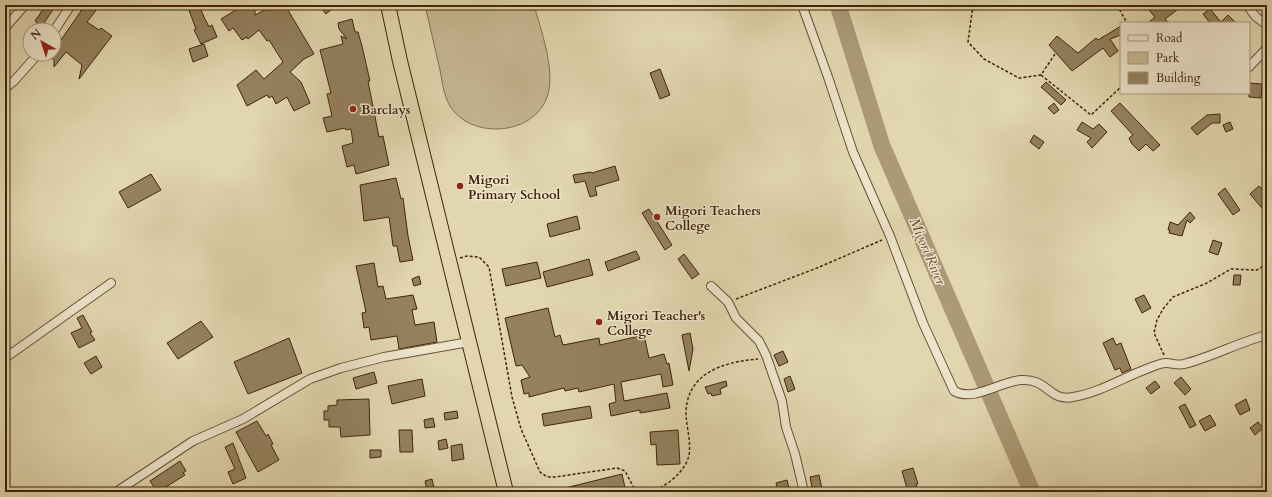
<svg xmlns="http://www.w3.org/2000/svg" width="1272" height="497" font-family="Cardo,serif">
	<style>
		.green { fill: #c6b893; stroke: #846e4f }
		.lines { fill: none; stroke-linecap: round; stroke-linejoin: round }
		.river { stroke: #ab9977; stroke-width: 17 }
		.building { fill: #948160; stroke: #41240b }
		.minor-casing { stroke: #695034; stroke-width: 10 }
		.trunk-casing { stroke: #41240b; stroke-width: 16 }
		.path { stroke: #41240b; stroke-width: 1.5; stroke-dasharray: 3 2; stroke-linecap: butt }
		.minor { stroke: #ece4cb; stroke-width: 8 }
		.trunk { stroke: #e1d6af; stroke-width: 14 }
		.poi-dot { fill: #8f2418; stroke: #ece4cb; stroke-width: 1.5 }
		.labels { text-anchor: middle; stroke-width: 3; stroke-linejoin: round; paint-order: stroke }
		.poi-label { font-size: 13px; font-weight: bold; fill: #41240b; stroke: #ece4cb; text-anchor: start }
		.water-label { font-size: 14px; font-style: italic; fill: #61472b; stroke: #ece4cb }
	</style>
	<rect width="100%" height="100%" fill="#e1d6af"/>
	<filter id="stains"><feTurbulence type="fractalNoise" baseFrequency=".005" numOctaves="4"/><feColorMatrix values="0 0 0 0 .2 0 0 0 0 .09 0 0 0 0 .02 0 0 0 .5 -.17"/></filter>
	<radialGradient id="worn" r=".72"><stop offset=".6" stop-color="#630" stop-opacity="0"/><stop offset="1" stop-color="#630" stop-opacity=".3"/></radialGradient>
	<!-- green -->
	<path class="green" d="M425 5H534C541 31 555 68 548 94 536 138 464 141 447 100 443 91 442 80 440 70 435 48 430 27 425 5Z"/>
	<g class="lines">
		<!-- river -->
		<path class="river" d="M838 5 882 146 1032 492"/>
	</g>
	<!-- building -->
	<path class="building" d="M46 5H56L42 26 35 21Z
		M76 5H100L87 22 99 30 101 28 112 36 79 79 82 65 66 52 54 67V60L47 54H54V50L81 11Z
		M187 5H199L204 17 209 27 212 25 217 37 201 44 194 30 196 29Z
		M244 5 255 6V15L269 8 270 10 285 5 314 54 304 59 290 72 301 82 310 103 294 111 287 97 276 104 272 96 269 98 267 95 247 106 237 85 256 70 264 79 283 62 269 40 267 41 259 30 248 39 247 37 242 40 233 28 229 31 221 19Z
		M319 5H337L326 14Z
		M1155 5H1173L1177 10 1165 19 1169 23H1148L1155 17 1149 10Z
		M1210 9 1221 22 1228 15 1236 23H1210L1203 14Z
		M352 19 355 32H358L362 46 370 81H368L379 137 383 136 389 165 356 174 354 165 347 167 342 146 353 143 351 129 346 130 345 128 327 132 323 118 332 116 327 94 331 93 320 50 343 44 341 36 347 39 339 29 338 23Z
		M1121 26V35L1110 39 1118 51 1110 57 1103 48 1072 71 1049 45 1057 36 1078 53 1096 38 1098 40Z
		M204 44 208 56 193 62 189 49Z
		M660 69 670 95 660 99 650 73Z
		M1046 82 1066 100 1061 105 1041 87Z
		M1249 83 1262 84 1261 98 1249 97Z
		M1054 103 1059 110 1054 114 1048 108Z
		M1120 103 1160 145 1153 151 1146 144 1139 151 1132 144 1129 138 1133 135 1111 111Z
		M1220 114V123H1212L1197 135 1191 128 1207 115Z
		M1082 122 1093 129 1099 124 1107 132 1092 148 1087 142 1091 138 1077 130Z
		M1230 122 1233 129 1226 132 1223 125Z
		M1034 135 1044 142 1039 149 1030 142Z
		M615 166 619 180 595 187 597 195 590 197 585 181 575 183 573 175 591 172 592 173Z
		M151 174 161 190 128 208 119 192Z
		M396 178 401 199 403 198 408 236 413 260 400 262 397 246H393L389 217 364 221 360 185Z
		M1259 186 1267 195V214L1250 194Z
		M1225 188 1240 210 1233 215 1218 194Z
		M649 209 672 245 665 250 642 213Z
		M1190 212 1195 218 1190 223 1187 220 1182 236 1169 233 1170 230H1168L1170 222 1178 225Z
		M577 216 580 229 550 237 547 224Z
		M1213 240 1222 243 1218 255 1209 252Z
		M636 251 640 259 608 271 605 262Z
		M684 254 699 274 692 279 678 259Z
		M589 259 593 275 547 287 543 272Z
		M537 262 541 278 506 286 502 269Z
		M374 263 378 287 383 286 386 299 413 295 417 309 412 310 415 325 434 322 437 342 399 349 397 336 371 340 369 327 364 328 362 313 366 312 356 266Z
		M1234 275H1241L1240 285H1233Z
		M419 276 421 284 414 286 412 279Z
		M1144 295 1151 308 1142 313 1135 299Z
		M548 308 555 337 560 335 563 345 599 338 600 345 644 335 649 358 664 354 667 364 669 363 673 385 663 387 661 374 621 382 624 401 667 393 670 408 640 413V410L611 416 609 404 616 402 614 384 579 392 578 388 565 391 564 388 529 397V393L524 394 521 380 530 377 522 365 516 366 505 318Z
		M83 315 92 332 90 333 95 340 79 348 71 333 82 328 77 318Z
		M201 321 213 337 178 359 167 343Z
		M690 333 693 349 689 371 682 335Z
		M289 338 302 373 248 394 234 362Z
		M1113 338 1116 345 1121 343 1131 369 1122 373 1120 368 1115 370 1103 343Z
		M783 351 788 362 779 366 774 355Z
		M96 356 102 367 91 374 84 363Z
		M374 372 377 383 356 389 353 378Z
		M790 376 795 389 788 392 784 379Z
		M1181 377 1191 389 1185 395 1174 383Z
		M422 379 425 396 392 404 388 386Z
		M726 381 727 386 720 389 721 394 712 396 711 393 708 394 705 387Z
		M1155 381 1160 387 1151 394 1146 388Z
		M369 399 370 435 341 437 340 427H329V420H324V411H328V406L337 405V400Z
		M1246 399 1250 410 1240 415 1235 405Z
		M1185 404 1196 425 1190 428 1179 407Z
		M590 406 592 418 544 426 542 414Z
		M457 411 458 418 445 420 444 413Z
		M1210 415 1216 425 1205 431 1199 421Z
		M433 418 435 427 425 428 424 420Z
		M257 421 266 436 268 434 273 444 271 445 279 460 258 472 236 432Z
		M1258 422 1263 428 1255 435 1250 428Z
		M399 430H412L413 452H400Z
		M678 430 680 464 657 465 656 444 651 445 650 432Z
		M446 439 448 448 439 450 438 441Z
		M233 443 246 478 233 484 228 472 235 469 225 447Z
		M462 444 464 459 452 461 451 446Z
		M370 450H381V457L370 458Z
		M180 461 186 471 183 473 185 475 161 490 160 488 156 490 150 481Z
		M913 468 918 484 916 485 918 492H908L902 471Z
		M622 474 626 492H561V489Z
		M819 475 822 489 813 492 810 477Z
		M432 479 434 488 427 490 425 481Z
		M787 480 790 492H778L776 483Z"/>
	<g class="lines">
		<defs>
			<path id="minor" d="M802 5 828 77 853 152 890 236 923 323 954 391C974 402 999 382 1021 380 1048 378 1049 402 1073 397 1099 393 1124 377 1149 368 1154 366 1161 363 1166 363 1172 363 1178 366 1184 364 1212 357 1239 342 1267 335
				M1247 5 1256 17 1267 25
				M5 28 25 5
				M54 31 71 5
				M1249 67 1267 48
				M5 88 14 81 38 54
				M5 113V147
				M711 286 728 302 736 318 759 341 766 355 782 401 786 427 795 454 804 492
				M5 358 111 283
				M116 492 193 441 243 419 310 379 341 368 384 357 469 342"/>
			<path id="trunk" d="M388 5 400 61 506 492"/>
		</defs>
		<!-- minor casing -->
		<use href="#minor" class="minor-casing"/>
		<!-- trunk casing -->
		<use href="#trunk" class="trunk-casing"/>
		<!-- path -->
		<path class="path" d="M973 5 968 42 984 59 1019 78 1041 75 1055 54
			M1117 5 1127 23
			M1041 75 1091 115 1121 87
			M460 258 467 256 479 257 489 267 512 397 521 429 540 472 547 477H555L617 468 625 471 635 490 640 492
			M736 299 817 268 882 240
			M1164 355 1154 333 1157 320 1163 309 1173 297 1207 283 1231 269 1257 270 1267 264
			M651 492C666 487 686 471 689 455 691 442 687 428 686 416 685 373 723 362 758 359"/>
		<!-- minor -->
		<use href="#minor" class="minor"/>
		<!-- trunk -->
		<use href="#trunk" class="trunk"/>
	</g>
	<!-- markers -->
	<g class="poi-dot">
		<circle cx="353" cy="109" r="4"/>
		<circle cx="460" cy="186" r="4"/>
		<circle cx="657" cy="217" r="4"/>
		<circle cx="599" cy="322" r="4"/>
	</g>
	<g class="labels">
		<!-- poi labels -->
		<g class="poi-label">
			<text x="361" y="114">Barclays</text>
			<text x="468" y="184">Migori<tspan x="468" dy="15">Primary School</tspan></text>
			<text x="665" y="215">Migori Teachers<tspan x="665" dy="15">College</tspan></text>
			<text x="607" y="320">Migori Teacher's<tspan x="607" dy="15">College</tspan></text>
		</g>
		<!-- water labels -->
		<g class="water-label">
			<text transform="translate(928 251) rotate(67)" y="5">Migori River</text>
		</g>
	</g>
	<!-- margin -->
	<rect width="1272" height="497" fill="none" stroke="#e1d6af" stroke-width="20"/>
	<rect x="6" y="6" width="1260" height="485" fill="none" stroke="#41240b" stroke-width="2"/>
	<rect x="10" y="10" width="1252" height="477" fill="none" stroke="#41240b"/>
	<!-- legend -->
	<rect x="1120" y="22" width="130" height="72" fill="#ece4cb" stroke="#a8977e"/>
	<rect x="1128" y="35" width="20" height="6" fill="#ece4cb" stroke="#a8977e"/>
	<text x="1156" y="42" font-size="12" fill="#41240b">Road</text>
	<rect x="1128" y="52" width="20" height="12" fill="#c6b893" stroke="#a8977e"/>
	<text x="1156" y="62" font-size="12" fill="#41240b">Park</text>
	<rect x="1128" y="72" width="20" height="12" fill="#948160" stroke="#a8977e"/>
	<text x="1156" y="82" font-size="12" fill="#41240b">Building</text>
	<!-- north arrow -->
	<g transform="translate(42 42) rotate(321)"><circle r="19" fill="#ece4cb" stroke="#a8977e"/>
	<path d="M0-3L7 15L0 10L-7 15Z" fill="#8f2418"/>
	<text y="-6" font-size="11" font-weight="bold" text-anchor="middle" fill="#41240b">N</text>
	</g>
	<rect width="100%" height="100%" filter="url(#stains)"/>
	<rect width="100%" height="100%" fill="url(#worn)"/>
</svg>
